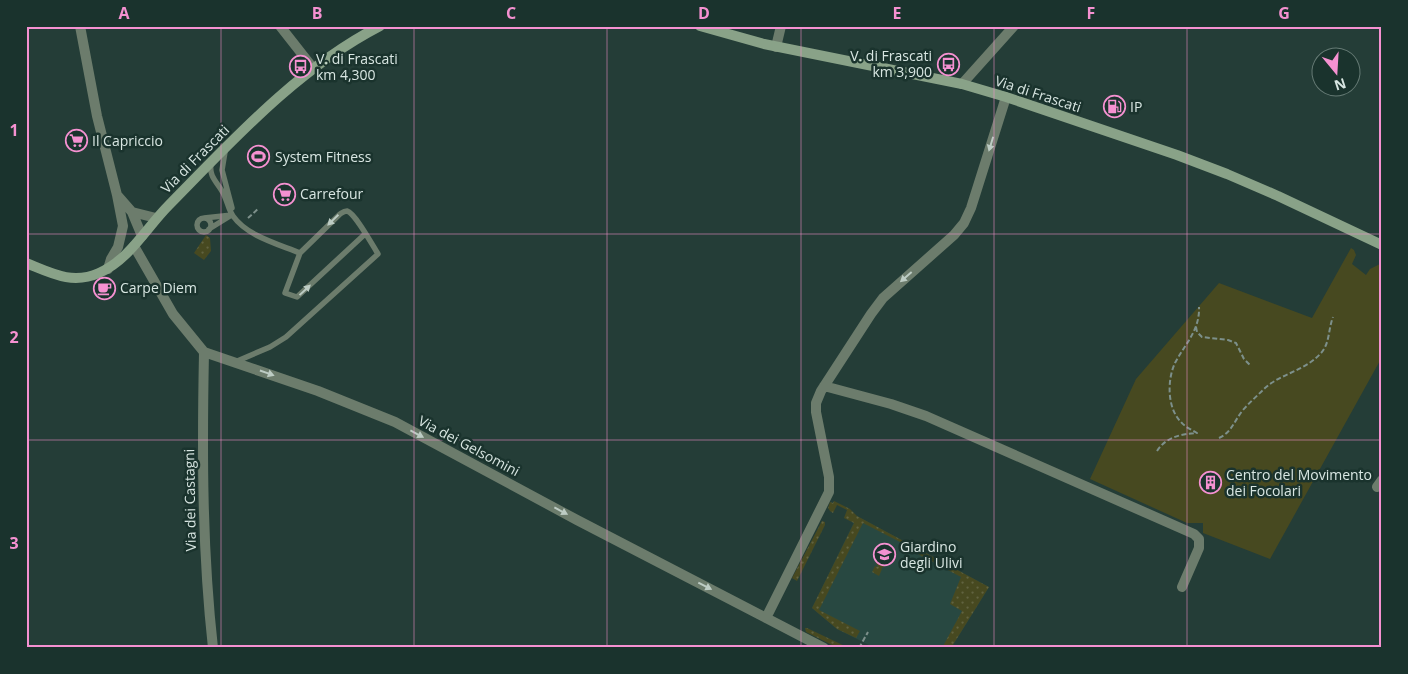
<svg xmlns="http://www.w3.org/2000/svg" width="1408" height="674" font-family="'Open Sans',sans-serif">
	<style>
		.built { fill: #284841 }
		.grass { fill: url(#grass-dots) }
		.green { fill: #474920 }
		.lines { fill: none; stroke-linecap: round; stroke-linejoin: round }
		.path { stroke: #7d908b; stroke-width: 2; stroke-dasharray: 5 2.5; stroke-linecap: butt }
		.service { stroke: #6c7c6c; stroke-width: 5.5 }
		.minor { stroke: #6c7c6c; stroke-width: 10 }
		.secondary { stroke: #89a288; stroke-width: 10 }
		.oneway { fill: #bdccc4 }
		.grid { fill: none; stroke: #f591d1; stroke-width: 1; stroke-opacity: 0.55 }
		.labels { text-anchor: middle; stroke-width: 5; stroke-linejoin: round; paint-order: stroke }
		.poi-label { font-size: 14px; fill: #d8e6e2; stroke: #1a332d; text-anchor: start }
		.street-label { font-size: 14px; fill: #d8e6e2; stroke: #1a332d }
		.neatline { fill: none; stroke: #f591d1; stroke-width: 2 }
		.grid-label { font-size: 16px; text-anchor: middle; font-weight: bold; fill: #f591d1 }
	</style>
	<defs>
		<pattern id="grass-dots" width="8" height="8" patternUnits="userSpaceOnUse" patternTransform="scale(1.25)"><rect width="8" height="8" fill="#474920"/><path d="M2 2h.1M6 6h.1" fill="none" stroke="#616340" stroke-width="1.8" stroke-linecap="round"/></pattern>
	</defs>
	<rect width="100%" height="100%" fill="#243d37"/>
	<!-- built -->
	<path class="built" d="M857 516 989 587 951 648H875L837 629 812 608Z"/>
	<!-- grass -->
	<path class="grass" d="M206 235 210 238 211 251 204 260 194 253Z
		M834 501 850 509 857 516 989 587 951 648H942L962 611 950 604 961 577 901 545 902 543 863 523 819 610 860 631 856 638 837 629 812 608 854 523 844 518 847 510 837 505 833 513 830 511 828 508 830 502 833 503Z
		M822 521 825 522V525L797 581 792 578Z
		M890 547V555L884 556V561H882L884 567 881 568 882 569 879 576 872 572 875 566 878 567 876 563 880 561 878 559 884 551V548Z
		M805 628H807L849 648H838L806 632Z"/>
	<!-- green -->
	<path class="green" d="M1351 248 1354 250 1356 255 1352 264 1366 275 1370 269 1382 263V357L1270 559 1203 533V523H1187L1090 479 1136 379 1219 283 1312 318Z"/>
	<g class="lines">
		<!-- path -->
		<path class="path" d="M248 218 259 208
			M1196 327 1197 332 1202 337 1228 340 1236 343 1244 359 1251 366
			M1219 438C1232 432 1234 421 1243 410 1250 402 1258 395 1265 388 1282 373 1305 371 1321 353 1330 343 1328 330 1333 317
			M1157 451C1166 437 1181 434 1197 433 1192 430 1185 427 1181 422 1167 408 1167 380 1175 363 1185 344 1200 330 1199 307
			M859 648 868 632"/>
		<!-- service -->
		<path class="service" d="M225 152 222 170 232 208
			M211 164C209 176 216 181 222 191 227 199 228 209 233 216 247 236 278 244 300 253
			M204 218 232 215
			M197 225a7 7 0 1 1 14 0a7 7 0 1 1-14 0Z
			M209 229 230 216
			M235 362 270 347 286 337 378 254C373 246 355 213 347 211 344 211 343 212 340 214L300 253 285 293 297 297 365 234"/>
		<!-- minor -->
		<path class="minor" d="M80 26 97 116 117 195 123 226 118 247 111 259 108 269
			M280 26 313 68
			M776 47 781 26
			M962 84 1014 26
			M118 196 132 212 142 236
			M132 212 156 218
			M134 246 173 314 204 352 318 391 395 422 577 520 824 648
			M204 352C202 451 202 549 213 648
			M824 386 891 404 926 416 1194 534 1199 539V548L1182 587
			M1377 487 1382 480
			M766 618 829 492V477L816 412V403L821 391 871 314 883 298 954 235 964 223 971 208 1006 97"/>
		<!-- secondary -->
		<path class="secondary" d="M700 26 764 44 962 84 1006 97 1177 155 1227 174 1278 196 1382 245
			M26 263C51 273 72 285 99 273 129 260 146 228 169 205 234 139 297 69 380 26"/>
	</g>
	<!-- one-way arrows -->
	<defs><path id="oneway-solid" d="M-6-.8H1V-3.2L6.5 0L1 3.2V.8H-6Z" transform="scale(1.25)"/></defs>
	<g class="oneway">
		<use href="#oneway-solid" transform="translate(991 144) rotate(107)"/>
		<use href="#oneway-solid" transform="translate(333 220) rotate(136)"/>
		<use href="#oneway-solid" transform="translate(906 277) rotate(139)"/>
		<use href="#oneway-solid" transform="translate(305 290) rotate(-43)"/>
		<use href="#oneway-solid" transform="translate(267 373) rotate(19)"/>
		<use href="#oneway-solid" transform="translate(417 434) rotate(28)"/>
		<use href="#oneway-solid" transform="translate(561 511) rotate(28)"/>
		<use href="#oneway-solid" transform="translate(705 586) rotate(27)"/>
	</g>
	<!-- grid -->
	<path class="grid" d="M221 26V648M414 26V648M607 26V648M801 26V648M994 26V648M1187 26V648M26 234H1382M26 440H1382"/>
	<!-- icons -->
	<defs>
		<symbol id="bus-ring" viewBox="-11 -11 22 22"><circle r="9.5" fill="#1a332d" stroke="#f591d1" stroke-width="1.5"/><path d="M-5-6H5V4H4V6H2V4H-2V6H-4V4H-5ZM-3.5-4V0h7V-4ZM-3.5 1.2v1.5H-2V1.2ZM2 1.2v1.5H3.5V1.2Z" fill="#f591d1"/></symbol>
		<symbol id="fuel-ring" viewBox="-11 -11 22 22"><circle r="9.5" fill="#1a332d" stroke="#f591d1" stroke-width="1.5"/><path d="M-5.5-6h7V0h2V4h1.3V-2.5L3-4.5l.8-.8L6-3V5H2.5V1h-1V6h-7ZM-4.2-4.7v3.2H.2V-4.7Z" fill="#f591d1"/></symbol>
		<symbol id="supermarket-ring" viewBox="-11 -11 22 22"><circle r="9.5" fill="#1a332d" stroke="#f591d1" stroke-width="1.5"/><path d="M-6-5.5h2.5l.6 2H6L4.5 2H-2.5L-4.4-4H-6ZM-1.5 3.2a1.3 1.3 0 1 0 .1 0ZM3 3.2a1.3 1.3 0 1 0 .1 0Z" fill="#f591d1"/></symbol>
		<symbol id="stadium-ring" viewBox="-11 -11 22 22"><circle r="9.5" fill="#1a332d" stroke="#f591d1" stroke-width="1.5"/><path d="M0-5a6.5 5 0 1 0 0 10a6.5 5 0 1 0 0-10ZM-3.5-1.8h7v3.6h-7Z" fill="#f591d1"/></symbol>
		<symbol id="cafe-ring" viewBox="-11 -11 22 22"><circle r="9.5" fill="#1a332d" stroke="#f591d1" stroke-width="1.5"/><path d="M-5.5-4.5H6V0H3Q3 3.5 0 3.5H-2.5Q-5.5 3.5-5.5 0ZM3-3.2v2h1.7v-2ZM-6 4.5H4V6H-6Z" fill="#f591d1"/></symbol>
		<symbol id="building-ring" viewBox="-11 -11 22 22"><circle r="9.5" fill="#1a332d" stroke="#f591d1" stroke-width="1.5"/><path d="M-4-6H4V6H1V3H-1V6H-4ZM-2.5-4.3h1.7v1.8h-1.7ZM.8-4.3h1.7v1.8H.8ZM-2.5-1h1.7V.8h-1.7ZM.8-1h1.7V.8H.8Z" fill="#f591d1"/></symbol>
		<symbol id="school-ring" viewBox="-11 -11 22 22"><circle r="9.5" fill="#1a332d" stroke="#f591d1" stroke-width="1.5"/><path d="M0-5L7-2L0 1L-7-2ZM-4 1L0 2.5L4 1V4Q0 6-4 4Z" fill="#f591d1"/></symbol>
	</defs>
	<g fill-rule="evenodd">
		<use href="#bus-ring" x="936" y="52" width="25" height="25"/>
		<use href="#bus-ring" x="288" y="54" width="25" height="25"/>
		<use href="#fuel-ring" x="1102" y="94" width="25" height="25"/>
		<use href="#supermarket-ring" x="64" y="128" width="25" height="25"/>
		<use href="#stadium-ring" x="246" y="144" width="25" height="25"/>
		<use href="#supermarket-ring" x="272" y="182" width="25" height="25"/>
		<use href="#cafe-ring" x="92" y="276" width="25" height="25"/>
		<use href="#building-ring" x="1198" y="470" width="25" height="25"/>
		<use href="#school-ring" x="872" y="542" width="25" height="25"/>
	</g>
	<g class="labels">
		<!-- poi labels -->
		<g class="poi-label">
			<text x="932" y="61" text-anchor="end">V. di Frascati<tspan x="932" dy="16">km 3,900</tspan></text>
			<text x="316" y="64">V. di Frascati<tspan x="316" dy="16">km 4,300</tspan></text>
			<text x="1130" y="112">IP</text>
			<text x="92" y="146">Il Capriccio</text>
			<text x="275" y="162">System Fitness</text>
			<text x="300" y="199">Carrefour</text>
			<text x="120" y="293">Carpe Diem</text>
			<text x="1226" y="480">Centro del Movimento<tspan x="1226" dy="16">dei Focolari</tspan></text>
			<text x="900" y="552">Giardino<tspan x="900" dy="16">degli Ulivi</tspan></text>
		</g>
		<!-- street labels -->
		<g class="street-label">
			<text transform="translate(1038 94) rotate(18)" y="5">Via di Frascati</text>
			<text transform="translate(195 159) rotate(-45)" y="5">Via di Frascati</text>
			<text transform="translate(469 446) rotate(28)" y="5">Via dei Gelsomini</text>
			<text transform="translate(190 500) rotate(-91)" y="5">Via dei Castagni</text>
		</g>
	</g>
	<!-- border -->
	<rect width="1408" height="674" fill="none" stroke="#1a332d" stroke-width="55"/>
	<!-- north arrow -->
	<g transform="translate(1336 72) rotate(162)"><circle r="24" fill="#1a332d" stroke="#667b75"/>
	<path d="M0-4L9 19L0 12L-9 19Z" fill="#f591d1"/>
	<text y="-8" font-size="14" font-weight="bold" text-anchor="middle" fill="#d8e6e2">N</text>
	</g>
	<rect x="28" y="28" width="1352" height="618" class="neatline"/>
	<g class="grid-label">
		<text x="124" y="19">A</text>
		<text x="317" y="19">B</text>
		<text x="511" y="19">C</text>
		<text x="704" y="19">D</text>
		<text x="897" y="19">E</text>
		<text x="1091" y="19">F</text>
		<text x="1284" y="19">G</text>
		<text x="14" y="136">1</text>
		<text x="14" y="343">2</text>
		<text x="14" y="549">3</text>
	</g>
</svg>
